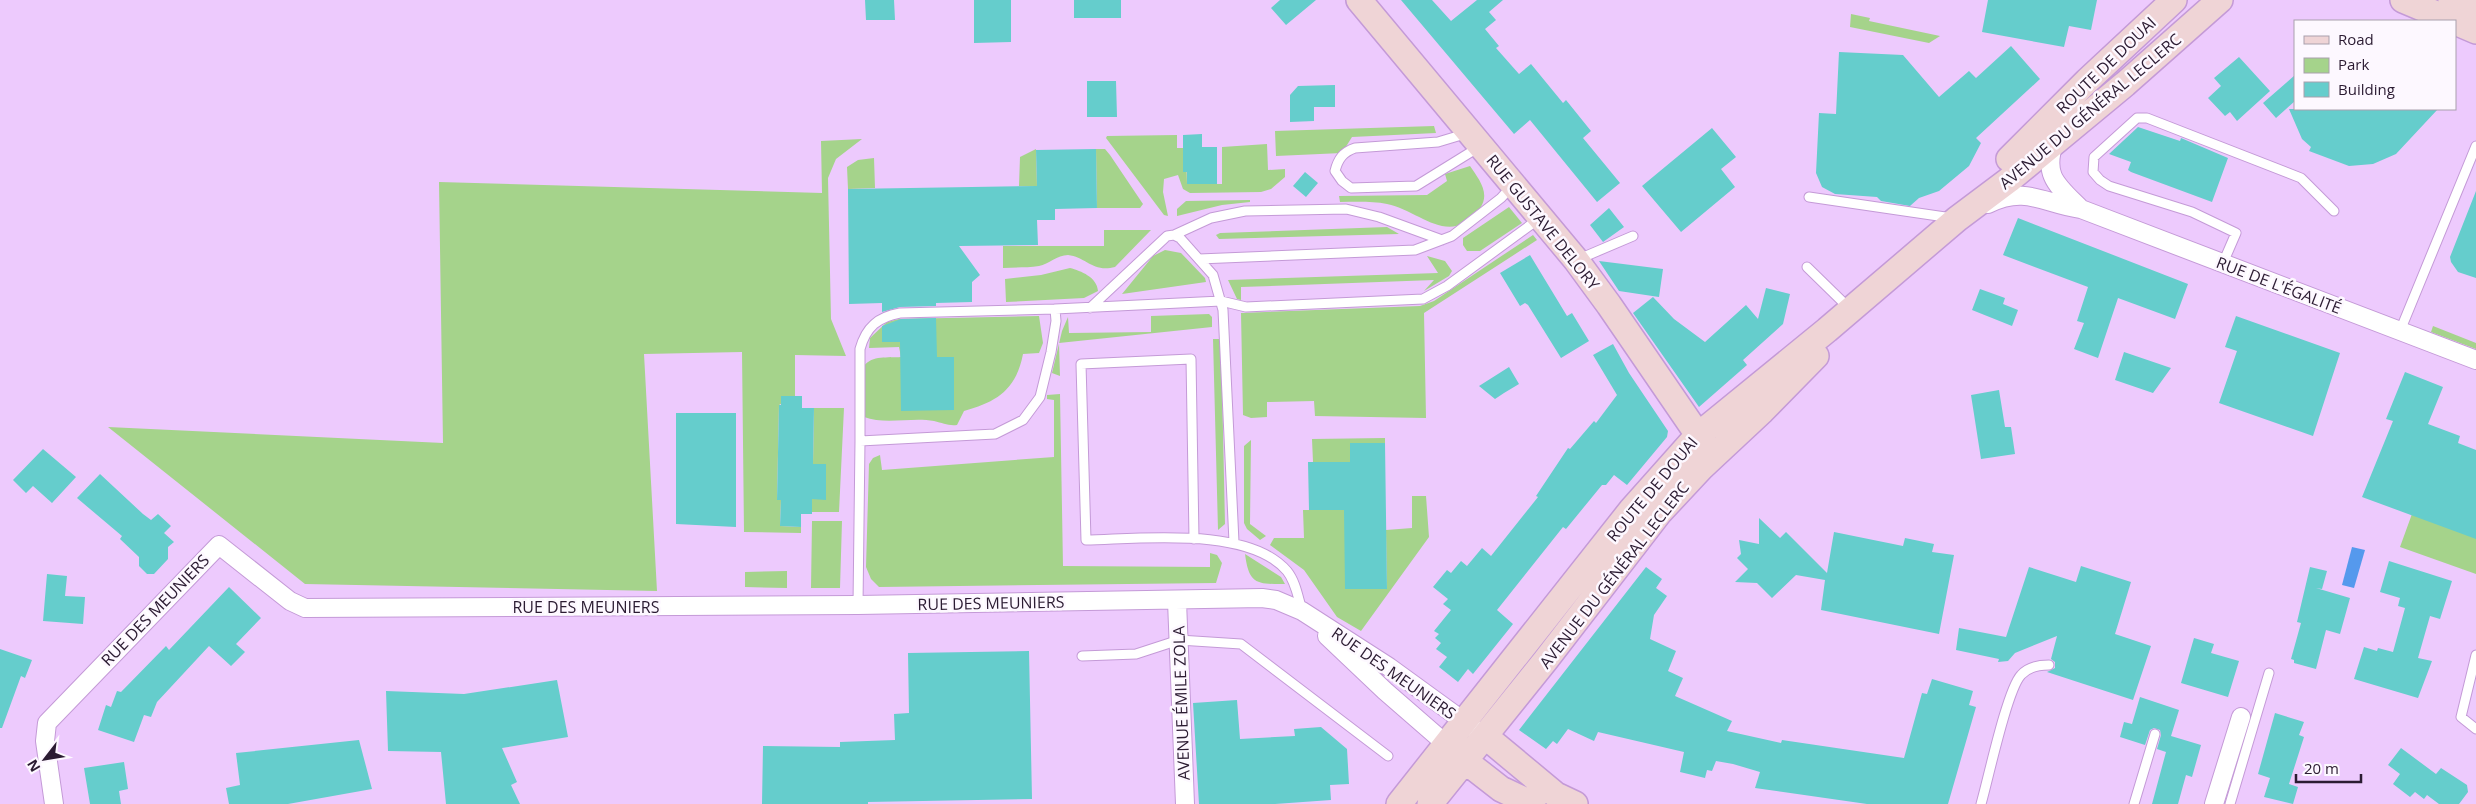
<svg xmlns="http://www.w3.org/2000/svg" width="2476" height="804" font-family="'Open Sans',sans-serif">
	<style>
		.green { fill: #a5d38b }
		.water { fill: #5599ed }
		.building { fill: #65cdcc }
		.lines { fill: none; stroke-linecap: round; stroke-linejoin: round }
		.lane-casing { stroke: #c49ad7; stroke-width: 11 }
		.street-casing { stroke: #c49ad7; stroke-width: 20 }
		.secondary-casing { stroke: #c49ad7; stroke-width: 28 }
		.lane { stroke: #fff; stroke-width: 9 }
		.street { stroke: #fff; stroke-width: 18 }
		.secondary { stroke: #efd4d6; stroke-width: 25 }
		.labels { text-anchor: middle; stroke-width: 5; stroke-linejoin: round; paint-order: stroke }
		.street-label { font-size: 16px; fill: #2b1b32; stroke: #fdf8ff }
	</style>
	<rect width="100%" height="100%" fill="#edcafd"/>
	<!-- green -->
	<path class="green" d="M1851 14 1870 18 1869 21 1940 36 1929 43 1850 27Z
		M1434 126 1436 133 1352 137 1342 153 1276 156 1275 131Z
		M1177 135V148H1186L1187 184H1222V147L1267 144 1268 170 1285 169V177L1271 189 1261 192 1190 193 1183 189 1178 175 1164 179 1163 192 1168 216 1164 215 1106 138 1107 136Z
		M862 139 836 159 828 178 831 319 846 356 795 355V396L779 405 777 499 781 500 780 526 801 527V533L744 532 742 352 644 354 657 591 305 584 108 427 443 443 439 182 822 193 821 141Z
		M1036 149 1037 186H1019L1020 157Z
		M1096 149H1105L1110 155 1143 204 1140 208H1097Z
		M874 158 875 188 848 189 847 167 858 160Z
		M1470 166C1478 178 1491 193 1480 208 1450 249 1421 211 1387 204 1372 201 1355 202 1340 202L1339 196 1427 195 1447 181 1445 174Z
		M1250 200V202L1222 205 1177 216V209L1186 201Z
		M1509 207 1522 223 1480 251H1467L1463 245V238Z
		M1387 227 1399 234 1219 239 1216 235 1220 233Z
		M1104 230H1151L1115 267C1093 273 1086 257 1068 255 1057 255 1049 264 1039 266 1027 268 1015 267 1003 268V246H1104Z
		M1533 235 1537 240 1424 313 1426 418 1315 416 1314 401 1267 402V417L1251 418 1243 415 1241 313 1420 306 1434 301Z
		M1165 250 1181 253 1205 278 1206 282 1122 294 1153 256Z
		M1427 256 1445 261 1452 271 1449 276 1424 291 1434 280 1241 287V300L1237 299 1228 280 1438 273Z
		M1070 268C1081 271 1097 277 1098 291L1084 298 1006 302 1005 279 1041 275Z
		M1209 314 1212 317V327L1059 343 1060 376 1052 373 1062 331 1068 317 1069 333 1151 332V316Z
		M1039 316 1043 343 1039 353 1023 354C1016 390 997 402 964 411L957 425C948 426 943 423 934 421 912 417 885 425 864 417V366C872 355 888 358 901 357L899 347 869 348 870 338 887 322 899 319Z
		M2433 326 2476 343V349L2431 332Z
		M1213 339H1221L1225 524 1218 530Z
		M1060 394 1063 566 1210 567V553L1217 555 1222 563 1216 583 879 587 871 579 866 567 869 464 873 458 880 455 882 470 1054 457V400L1047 399V395Z
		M814 408H844L839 512H812V499H826V464H813Z
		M1385 438V443H1350V464L1313 462 1312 439Z
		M1251 440 1250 524 1266 536 1260 540 1247 529 1244 523V446Z
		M2425 478 2476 538V574L2400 547Z
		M1412 496H1426L1429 537 1361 631 1337 617 1304 570 1270 545 1274 538H1304L1303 510H1344L1387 589 1386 530 1412 528Z
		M812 521H842L840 588H811Z
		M1245 554 1281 577 1285 584C1257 584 1249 585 1245 554Z
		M787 571V588L745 587V572Z"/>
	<!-- water -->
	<path class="water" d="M2352 547 2365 550 2354 588 2342 585Z"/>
	<!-- building -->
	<path class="building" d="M865 0H894L895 20H866Z
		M974 0H1011V42L974 43Z
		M1074 0H1121V18H1074Z
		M1280 0H1316L1286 25 1271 8Z
		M1401 0H1432L1451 21 1477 0H1503L1489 12 1496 20 1485 29 1499 46 1496 48 1519 74 1531 64 1563 103 1566 100 1591 131 1583 138 1620 183 1597 202 1530 120 1514 134Z
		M1988 0H2097L2091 30 2069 26 2064 47 1982 32Z
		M2011 46 2040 79 1976 138 1981 143 1969 166 1939 191 1919 198 1910 206 1881 201 1877 197 1835 194 1822 187 1816 173 1819 113 1836 114 1839 52 1903 55 1939 97 1969 71 1976 78Z
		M2239 57 2270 91 2237 121 2230 112 2225 116 2208 98 2221 86 2214 78Z
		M2295 75V101L2276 118 2263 103Z
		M1087 81H1116L1117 117H1087Z
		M1335 85V107H1314V121L1290 122V95L1298 86Z
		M2289 109H2438L2396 154 2373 164 2349 166 2309 151 2311 147 2302 139Z
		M2138 127 2180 141 2181 138 2228 158 2212 202 2131 172 2128 170 2131 162 2109 154Z
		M1712 128 1736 157 1721 169 1735 187 1681 232 1642 186Z
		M1202 134V147H1217V184H1187V172H1183V135Z
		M1096 149 1097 208 1055 209V220H1037L1038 245 959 246 980 275 972 282V302L936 303V306L900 307 882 312V303L849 304 848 189 1037 186 1036 150Z
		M1305 172 1318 183 1306 197 1293 186Z
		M2476 191V278L2458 272 2451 262 2450 257Z
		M1609 208 1624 227 1603 242 1590 225Z
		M2018 218 2188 284 2175 319 2118 298 2098 358 2074 349 2084 323 2077 321 2088 287 2003 255Z
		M1530 255 1567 316 1572 313 1589 341 1561 358 1528 305 1525 303 1520 306 1500 273Z
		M1599 261 1663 269 1659 297 1619 291Z
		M1766 288 1790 294 1783 324 1743 360 1747 365 1699 407 1633 313 1653 297 1674 319 1705 342 1746 305 1758 319Z
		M1980 289 2005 298 2003 304 2018 310 2012 326 1972 310Z
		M2236 316 2340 353 2313 436 2219 403 2237 351 2225 347Z
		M936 318 937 357H954V410L901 411 900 342H882V326L901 319Z
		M1613 344 1629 373 1668 431 1667 437 1627 485 1614 475 1606 485H1602L1566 529 1563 527 1497 610 1513 624 1473 674 1468 669 1458 682 1439 667 1447 657 1436 649 1441 643 1435 638 1439 634 1434 631 1451 610 1443 604 1448 599 1433 587 1447 570 1451 573 1461 561 1467 566 1482 548 1491 556 1538 497 1536 496 1568 448 1570 449 1594 421 1596 423 1617 395 1593 355Z
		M2124 352 2171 368 2153 393 2115 380Z
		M1509 367 1519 384 1504 393 1495 399 1479 386Z
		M2405 372 2443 387 2428 424 2460 436 2458 443 2476 450V539L2362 497 2393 421 2386 419Z
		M1999 390 2005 427H2011L2015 454 1981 459 1971 395Z
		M781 396H802V408H814L813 464H826V500L812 499V514H801V527L780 526 781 500H777L779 405H781Z
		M676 413H736V527L676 524Z
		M1350 443H1385L1387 589H1345L1344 510H1309L1308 462H1350Z
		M43 449 76 477 52 503 33 486 26 493 13 480Z
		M100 474 143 514 151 520 158 514 171 526 164 533 174 542 168 547V559L154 574H147L139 566V557L120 539 122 536 77 498Z
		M1759 518 1780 538 1786 532 1827 573 1834 532 1903 546 1905 538 1934 544 1932 552 1954 555 1939 634 1821 610 1825 580 1796 575 1772 598 1757 583 1735 582 1748 569 1737 558 1741 554 1739 540 1759 544Z
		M2389 561 2452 581 2440 619 2430 616 2418 658 2432 661 2418 698 2354 679 2364 647 2377 651 2378 648 2393 652 2405 608 2398 606 2400 598 2380 592Z
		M2081 566 2131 582 2115 634 2151 646 2133 700 2047 672 2055 668V662L2051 659 2057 636 2015 653 2008 661 1998 662 1999 659 1956 650 1959 628 2006 637 2029 567 2076 582Z
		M1646 567 1662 579 1656 588 1667 596 1654 615 1650 639 1676 651 1668 671 1683 678 1675 696 1732 721 1727 731 1781 743 1782 740 1904 758 1922 693 1927 694 1932 679 1973 691 1969 705 1976 707 1948 804H1867L1755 788 1760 772 1733 764 1716 761 1712 771 1707 770 1705 778 1680 772 1684 752 1598 732 1594 741 1568 729 1557 744 1553 741 1546 749 1519 730Z
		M2310 567 2327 571 2322 589 2316 588 2350 598 2340 634 2326 630 2316 669 2294 663V660L2291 659 2301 623 2297 622Z
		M47 574 67 576 65 596 85 597 83 624 43 621Z
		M229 587 261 618 236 644 245 652 231 666 209 646 157 702 151 717 144 715 134 742 98 730 106 705 111 707 117 691 121 692 166 646 169 650Z
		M2194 638 2214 644 2211 653 2239 661 2228 697 2181 683Z
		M0 649 32 660 25 678 21 676 2 728H0Z
		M1029 651 1032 799 868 802V804H762L763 746 840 747V742L895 740 894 714 909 713 908 653Z
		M557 680 568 737 502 748 517 782 511 785 520 804H446L441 752 388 751 386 691 464 694Z
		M2140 697 2179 710 2171 736 2201 745 2192 777 2186 775 2178 804H2152L2166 752 2157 749 2161 735 2160 730 2154 728 2150 730 2145 745 2120 737 2124 722 2132 724Z
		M1237 700 1240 739 1295 736 1294 729 1321 727 1347 749 1349 784 1330 785 1331 800 1275 804H1199L1193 703Z
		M2275 713 2304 722 2299 735 2304 737 2289 784 2298 787 2293 804 2264 797 2270 778 2258 774Z
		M359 740 372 789 288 804H229L226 788 240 785 236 753Z
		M2401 748 2436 774 2441 768 2467 785 2468 792 2459 804H2439L2427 795 2424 799 2415 792 2410 797 2393 784 2400 774 2388 765Z
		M124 762 128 789 119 791 121 804H90L84 768Z"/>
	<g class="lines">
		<defs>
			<path id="lane" d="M1468 133 1438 142 1355 148C1343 152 1338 159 1335 171L1342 181 1351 188 1416 186 1479 147
				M1809 197 1952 218
				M1174 235 1211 218 1245 211 1346 209 1379 217 1442 240
				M1199 259 1415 250 1452 236 1501 198 1512 186
				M1579 259 1633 236
				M2223 263 2236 233 2192 212 2109 186 2100 180 2093 172 2094 157 2137 118H2147L2301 178 2334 211
				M1807 267 1850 309
				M1090 308 1167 236 1174 235 1180 238 1213 275 1223 310 1234 542
				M2400 331 2476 146
				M860 441V349C866 327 878 317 900 313L1055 309 1221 301 1246 307 1423 299 1447 286 1540 218
				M1194 539 1191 359 1081 364 1086 540C1140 539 1249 526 1287 571 1296 582 1298 598 1302 610
				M858 605 860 441 995 434 1023 420 1040 397 1051 352 1056 321 1055 309
				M2476 655 2461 717 2476 729
				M1082 656 1136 654 1179 640 1241 644 1388 756
				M1981 804C1988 780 2007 690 2021 675 2028 667 2038 665 2049 665
				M2134 804 2155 734
				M2230 804 2269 673"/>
			<path id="street" d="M2055 140C2042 176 2057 185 2081 209
				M1988 204C2026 185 2044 204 2081 209L2476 360
				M1177 601 1185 804
				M1327 636 1385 691 1454 751
				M54 804 45 741 47 723 219 545 290 601 305 608 858 605 1262 598 1276 600 1302 611 1389 667 1473 728
				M2214 804 2241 717"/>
			<path id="secondary" d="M1359 0 1576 260 1609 305 1707 448
				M2403 0 2453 21
				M2451 0 2476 12
				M2455 22 2476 31
				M2009 159 2087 81 2174 0
				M1485 736 1556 795 1575 804
				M1465 761 1501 789 1533 804
				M1399 804 1632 509 1697 436 1827 330 1957 219 2009 180 2125 84 2220 0
				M1430 804 1545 661 1659 513 1702 467 1762 411 1816 356"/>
		</defs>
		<!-- lane casing -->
		<use href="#lane" class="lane-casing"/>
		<!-- street casing -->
		<use href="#street" class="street-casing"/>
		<!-- secondary casing -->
		<use href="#secondary" class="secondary-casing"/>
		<!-- lane -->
		<use href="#lane" class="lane"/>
		<!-- street -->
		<use href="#street" class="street"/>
		<!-- secondary -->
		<use href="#secondary" class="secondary"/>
	</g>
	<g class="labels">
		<!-- street labels -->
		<g class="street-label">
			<text transform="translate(2106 65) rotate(-44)" y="6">ROUTE DE DOUAI</text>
			<text transform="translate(2090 111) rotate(-40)" y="6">AVENUE DU GÉNÉRAL LECLERC</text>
			<text transform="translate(1543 222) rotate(51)" y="6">RUE GUSTAVE DELORY</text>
			<text transform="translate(2279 285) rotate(21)" y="6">RUE DE L'ÉGALITÉ</text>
			<text transform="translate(1652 489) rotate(-50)" y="6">ROUTE DE DOUAI</text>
			<text transform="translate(1614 575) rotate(-52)" y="6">AVENUE DU GÉNÉRAL LECLERC</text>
			<text transform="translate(991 603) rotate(-1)" y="6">RUE DES MEUNIERS</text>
			<text x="586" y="613">RUE DES MEUNIERS</text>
			<text transform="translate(155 610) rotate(-46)" y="6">RUE DES MEUNIERS</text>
			<text transform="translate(1394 673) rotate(35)" y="6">RUE DES MEUNIERS</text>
			<text transform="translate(1181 703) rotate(-92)" y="6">AVENUE ÉMILE ZOLA</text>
		</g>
	</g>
	<!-- legend -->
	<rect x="2294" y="20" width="162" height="90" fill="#fdf8ff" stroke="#a9a0ad"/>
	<rect x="2304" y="36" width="25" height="8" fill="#efd4d6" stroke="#a9a0ad"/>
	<text x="2338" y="45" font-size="15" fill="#2b1b32">Road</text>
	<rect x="2304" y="58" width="25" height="15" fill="#a5d38b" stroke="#a9a0ad"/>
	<text x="2338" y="70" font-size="15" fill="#2b1b32">Park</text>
	<rect x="2304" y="82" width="25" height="15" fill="#65cdcc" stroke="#a9a0ad"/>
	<text x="2338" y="95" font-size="15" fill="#2b1b32">Building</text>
	<!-- north arrow -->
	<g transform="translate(45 759) rotate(239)" stroke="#fdf8ff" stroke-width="4" paint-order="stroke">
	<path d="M0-4L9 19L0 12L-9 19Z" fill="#2b1b32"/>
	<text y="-8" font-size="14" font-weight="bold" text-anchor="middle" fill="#2b1b32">N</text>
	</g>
	<!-- scale -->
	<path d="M2296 774v8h65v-8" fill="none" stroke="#2b1b32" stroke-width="2.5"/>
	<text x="2304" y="774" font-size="15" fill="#2b1b32" stroke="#fdf8ff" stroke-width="4" paint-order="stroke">20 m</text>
</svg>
